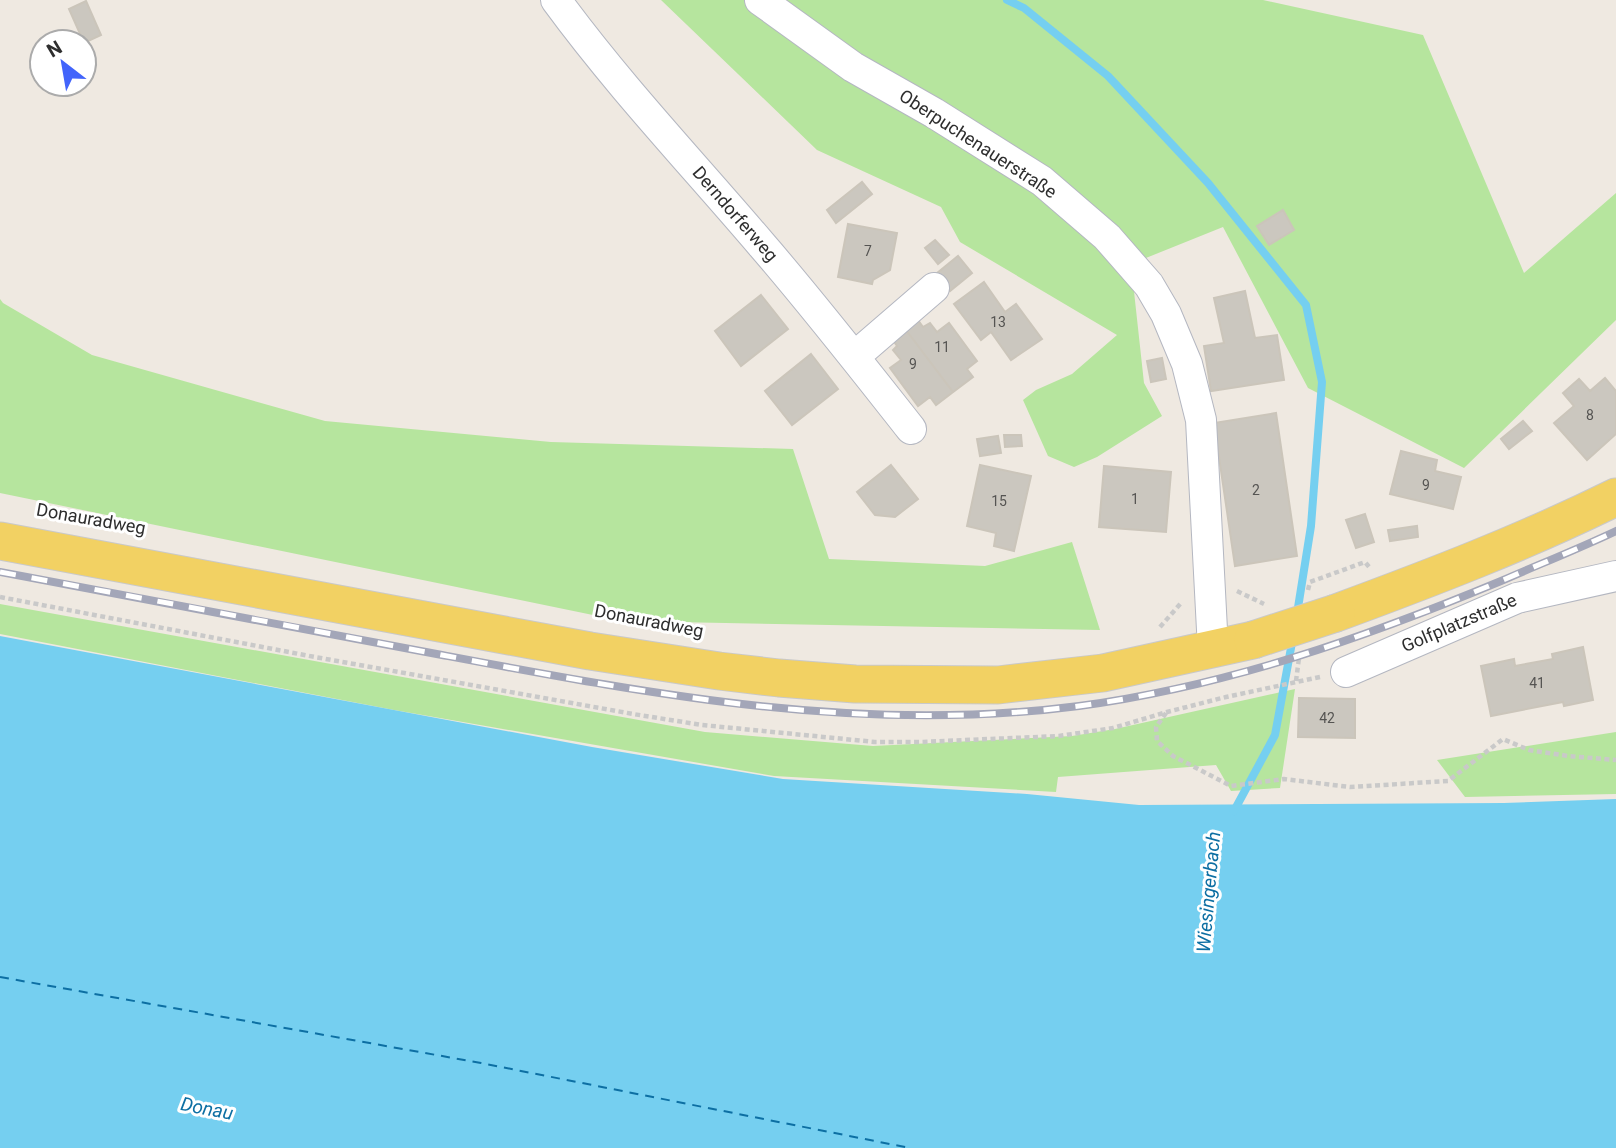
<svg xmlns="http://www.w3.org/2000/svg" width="1616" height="1148" font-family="Roboto,sans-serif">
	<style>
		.green { fill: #b6e59e }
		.water { fill: #75cff0 }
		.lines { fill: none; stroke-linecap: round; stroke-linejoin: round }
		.stream { stroke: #75cff0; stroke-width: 8 }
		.ferry { stroke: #0d6fa3; stroke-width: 2; stroke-dasharray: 9 7; stroke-linecap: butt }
		.building { fill: #cbc7bf; stroke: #cbc5ba; stroke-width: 2 }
		.minor-casing { stroke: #b4b7c1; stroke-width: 32 }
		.major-casing { stroke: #c9c9c9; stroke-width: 39 }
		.path { stroke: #c9c9c9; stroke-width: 4.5; stroke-dasharray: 5 3.5; stroke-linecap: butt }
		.minor { stroke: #fff; stroke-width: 30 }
		.major { stroke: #f2d163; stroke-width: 37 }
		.rail-casing { stroke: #a3a6b8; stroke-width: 8 }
		.rail { stroke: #fff; stroke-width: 5; stroke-dasharray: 16; stroke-linecap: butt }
		.major-bridge-casing { stroke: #c9c9c9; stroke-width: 39; stroke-linecap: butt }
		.major-bridge { stroke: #f2d163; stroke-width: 37 }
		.labels { text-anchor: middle; stroke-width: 6; stroke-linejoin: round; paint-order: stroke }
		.number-label { font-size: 14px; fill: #555452 }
		.street-label { font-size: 18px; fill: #2e2e2e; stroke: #fff }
		.water-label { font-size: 19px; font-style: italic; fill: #0d6fa3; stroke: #fff }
	</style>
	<rect width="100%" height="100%" fill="#efe9e1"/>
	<!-- green -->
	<path class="green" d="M661 0H1263L1423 35 1524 273 1616 193V320L1464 468 1308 388 1223 227 1131 264 1144 383 1162 416 1097 457 1074 467 1048 456 1023 400 1036 390 1072 374 1117 335 960 242 941 207 817 150Z
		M0 299 3 303 92 355 325 421 551 442 793 449 829 559 985 566 1072 542 1100 630 622 621 0 493Z
		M0 604 705 732 873 746 1072 736 1115 729 1295 689 1280 788 1231 791 1216 765 1058 777 1056 792 774 776 394 710 0 634Z
		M1616 732V794L1465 797 1437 760Z"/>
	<!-- water -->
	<path class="water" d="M0 636 592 747 783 779 1027 794 1139 805 1504 803 1616 799V1148H0Z"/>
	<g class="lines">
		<!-- stream -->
		<path class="stream" d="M1007 0 1024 8 1108 76 1208 183 1306 305 1322 382 1311 526 1297 614
			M1234 811 1275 735 1293 637"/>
		<!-- ferry -->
		<path class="ferry" d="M0 977 481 1063 910 1148"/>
	</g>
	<!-- building -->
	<path class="building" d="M86 1 101 35 84 43 69 9Z
		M862 182 872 194 836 223 827 210Z
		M1283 210 1294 230 1269 245 1257 226Z
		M848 224 897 233 890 270 873 280 872 284 838 277Z
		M935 240 949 255 938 264 925 248Z
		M958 256 972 273 950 291 936 274Z
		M984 282 1005 312 1016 304 1042 339 1011 360 991 332 981 340 954 304Z
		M1245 291 1255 338 1277 335 1284 380 1211 391 1204 346 1224 343 1214 298Z
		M761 295 788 329 741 366 715 331Z
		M918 320 923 327 930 323 937 332 949 323 977 361 967 369 973 377 953 392 906 330Z
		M906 330 953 392 936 405 930 397 918 406 890 368 901 360 893 350 897 346 893 340Z
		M811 354 838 389 792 425 765 391Z
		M1162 358 1166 379 1151 382 1147 361Z
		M1605 378 1616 391V434L1587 460 1554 423 1574 406 1563 393 1579 379 1590 391Z
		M1276 413 1297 556 1235 566 1214 423Z
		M1523 421 1532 431 1509 449 1501 439Z
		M1004 435H1021L1022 446 1005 447Z
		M998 436 1001 453 980 456 977 439Z
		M1401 451 1437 460 1435 471 1461 477 1453 509 1390 494Z
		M891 465 918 499 895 517 875 515 857 492Z
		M980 465 1031 476 1014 551 994 546 996 533 967 526Z
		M1104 466 1171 472 1166 532 1099 527Z
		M1365 514 1374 542 1356 548 1346 520Z
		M1417 526 1418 537 1390 541 1388 530Z
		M1583 647 1593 700 1564 706 1563 702 1491 716 1481 666 1514 659 1515 666 1553 659 1552 654Z
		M1299 698 1355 699V738L1298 737Z"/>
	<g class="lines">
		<defs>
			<path id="minor" d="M556 0C619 86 692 163 761 244 813 304 862 367 911 429
				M760 0 853 67 934 113 1042 181 1107 237 1149 285 1166 314 1187 364 1201 420 1213 649
				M854 357 934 288
				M1346 672 1517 598 1616 576"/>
			<path id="major" d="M0 541 590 651 719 671 779 678 855 684 998 685 1103 673 1253 640
				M1336 613C1431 578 1525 542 1616 497"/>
		</defs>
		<!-- minor casing -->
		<use href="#minor" class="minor-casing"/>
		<!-- major casing -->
		<use href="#major" class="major-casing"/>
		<!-- path -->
		<path class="path" d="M1308 590 1310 582 1365 562 1370 568
			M1237 591 1264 604
			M0 597 315 657 633 714 702 725 875 742H920L1059 736 1113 728 1167 712 1226 697 1320 677
			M1160 627 1182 602
			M1296 681 1299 658
			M1166 713 1156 727 1157 741 1173 756 1231 786 1284 779 1350 787 1448 781 1503 739 1529 750 1568 756 1616 760"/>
		<!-- minor -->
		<use href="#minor" class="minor"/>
		<!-- major -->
		<use href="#major" class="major"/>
		<defs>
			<path id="rail" d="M0 572C148 599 295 627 442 655 656 695 861 734 1079 706 1227 686 1364 638 1501 581 1540 564 1578 549 1616 531"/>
		</defs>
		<!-- rail casing -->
		<use href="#rail" class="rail-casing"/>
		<!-- rail -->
		<use href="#rail" class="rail"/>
		<defs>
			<path id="major-bridge" d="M1253 640 1336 613"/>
		</defs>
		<!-- major-bridge casing -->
		<use href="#major-bridge" class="major-bridge-casing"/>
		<!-- major-bridge -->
		<use href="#major-bridge" class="major-bridge"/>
	</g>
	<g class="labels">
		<!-- number labels -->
		<g class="number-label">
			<text x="868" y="256">7</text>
			<text x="998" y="327">13</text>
			<text x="942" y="352">11</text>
			<text x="913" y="369">9</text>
			<text x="1590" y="420">8</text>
			<text x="1426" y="490">9</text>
			<text x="1256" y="495">2</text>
			<text x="1135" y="504">1</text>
			<text x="999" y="506">15</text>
			<text x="1537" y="688">41</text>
			<text x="1327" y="723">42</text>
		</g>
		<!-- street labels -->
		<g class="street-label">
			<text transform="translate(978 144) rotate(33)" y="6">Oberpuchenauerstraße</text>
			<text transform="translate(735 214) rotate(49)" y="6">Derndorferweg</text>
			<text transform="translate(91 519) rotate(10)" y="6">Donauradweg</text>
			<text transform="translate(649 621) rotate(11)" y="6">Donauradweg</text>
			<text transform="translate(1459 623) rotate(-23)" y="6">Golfplatzstraße</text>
		</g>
		<!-- water labels -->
		<g class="water-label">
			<text transform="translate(1208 892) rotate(-85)" y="7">Wiesingerbach</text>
			<text transform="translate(207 1108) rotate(11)" y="7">Donau</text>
		</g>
	</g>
	<!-- north arrow -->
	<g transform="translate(63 63) rotate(329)"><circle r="33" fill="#ffffff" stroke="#ababab" stroke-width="2"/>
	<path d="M0-5L12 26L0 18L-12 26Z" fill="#4264fb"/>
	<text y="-10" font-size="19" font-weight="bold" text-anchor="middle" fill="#2e2e2e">N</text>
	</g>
</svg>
